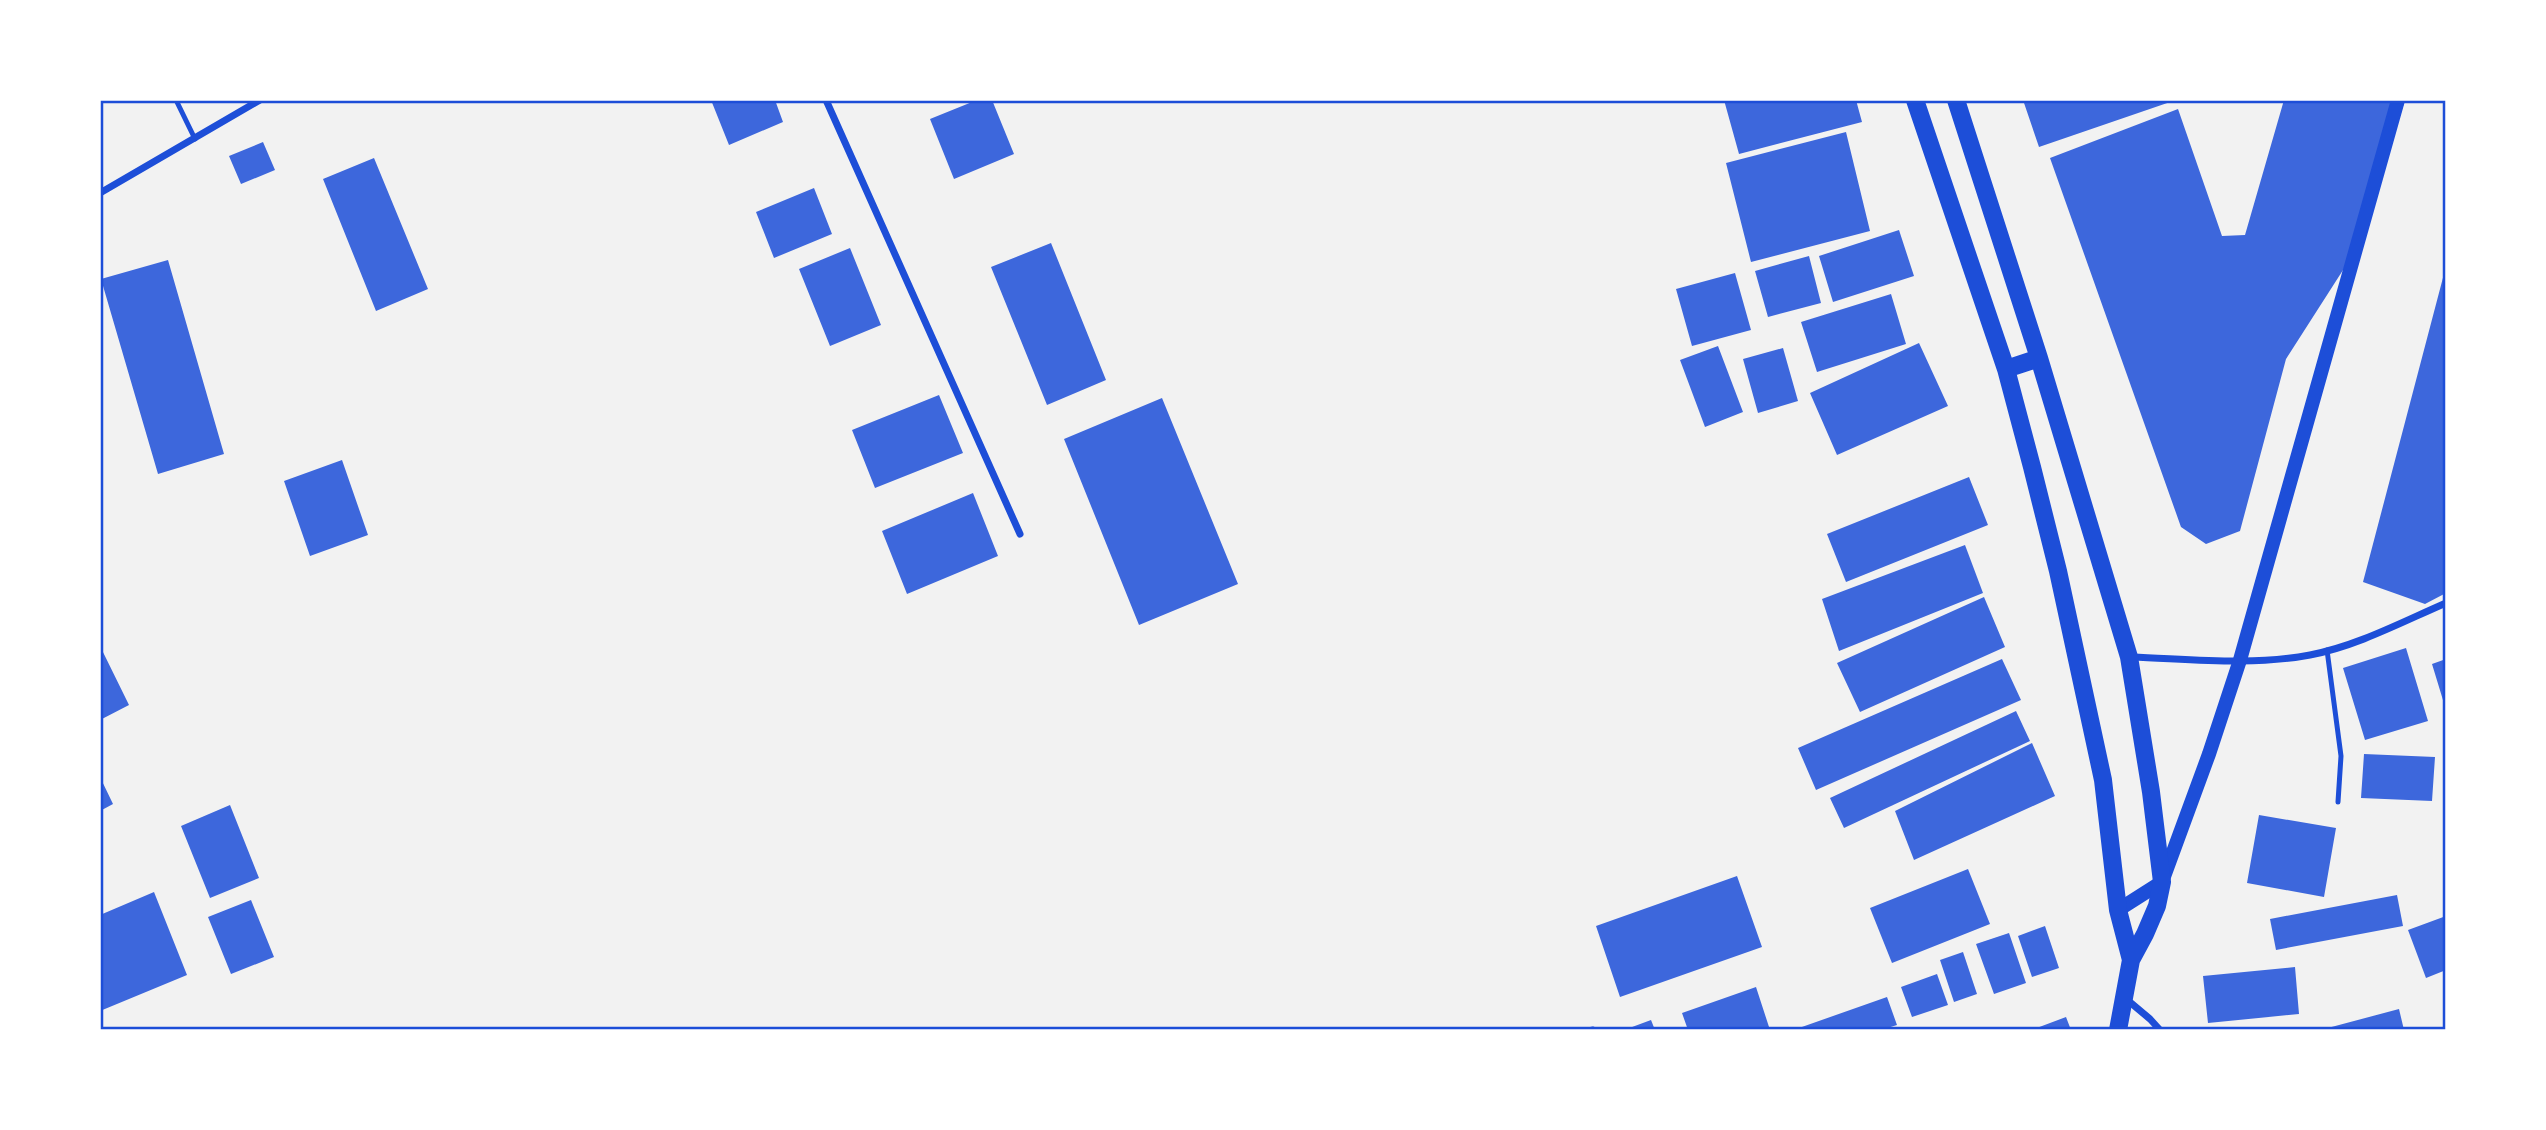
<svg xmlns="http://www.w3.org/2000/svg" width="2546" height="1130" font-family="Poppins,sans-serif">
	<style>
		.building { fill: #3d67dc }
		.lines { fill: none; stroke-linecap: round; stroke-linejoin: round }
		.service { stroke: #1d4ed8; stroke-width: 5 }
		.minor { stroke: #1d4ed8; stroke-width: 7 }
		.secondary { stroke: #1d4ed8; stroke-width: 14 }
		.primary { stroke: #1d4ed8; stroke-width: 18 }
		.neatline { fill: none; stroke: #1d4ed8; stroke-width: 2.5 }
	</style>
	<rect width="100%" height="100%" fill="#f2f2f2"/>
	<!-- building -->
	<path class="building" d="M711 100H775L783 122 729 145Z
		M977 100H992L1014 154 954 179 930 119Z
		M1724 100H1856L1862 122 1739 154Z
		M2023 100H2176L2039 147Z
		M2284 100H2405L2361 242 2286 359 2240 531 2206 544 2181 527 2050 158 2178 109 2222 236 2245 235Z
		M1846 132 1870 231 1751 262 1726 163Z
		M263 142 275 170 241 184 229 156Z
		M374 158 428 289 376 311 323 179Z
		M814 188 832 234 774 258 756 212Z
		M1899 230 1914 276 1833 302 1819 256Z
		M1051 243 1106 380 1047 405 991 267Z
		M850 248 881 325 830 346 799 269Z
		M1809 256 1821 303 1768 317 1755 271Z
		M168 260 224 454 158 474 101 279Z
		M2445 270 2446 593 2425 604 2363 582Z
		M1735 273 1751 330 1692 346 1676 289Z
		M1891 294 1906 344 1817 372 1801 322Z
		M1919 343 1948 406 1837 455 1810 393Z
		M1718 346 1743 412 1705 427 1680 360Z
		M1783 348 1798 401 1758 413 1743 359Z
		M939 395 963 453 875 488 852 430Z
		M1162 398 1238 584 1139 625 1064 439Z
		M342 460 368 535 310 556 284 481Z
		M1969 477 1988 525 1846 582 1827 534Z
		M973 493 998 556 907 594 882 531Z
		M1965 545 1983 593 1839 651 1822 599Z
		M1984 597 2005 647 1860 712 1837 663Z
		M100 646 129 705 100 720Z
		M2406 648 2428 721 2365 740 2343 668Z
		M2002 659 2021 700 1816 790 1798 748Z
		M2446 659V710L2432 664Z
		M2016 711 2030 741 1844 828 1830 798Z
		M2032 743 2055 796 1914 860 1895 811Z
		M2364 754 2435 757 2432 801 2361 798Z
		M100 777 113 804 100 811Z
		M230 805 259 878 210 898 181 826Z
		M2259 815 2336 828 2324 897 2247 883Z
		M1968 869 1990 924 1892 963 1870 908Z
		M1737 876 1762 947 1620 997 1596 926Z
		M154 892 187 975 100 1011V915Z
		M2397 895 2403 926 2276 950 2270 919Z
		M251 900 274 957 231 974 208 917Z
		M2446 916V970L2426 978 2408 930Z
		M2045 926 2059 968 2032 977 2018 936Z
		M2009 933 2026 983 1994 994 1976 944Z
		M1963 952 1977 994 1954 1002 1940 960Z
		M2295 967 2299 1014 2208 1023 2203 976Z
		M1937 974 1948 1005 1912 1017 1901 987Z
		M1756 987 1770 1030H1688L1682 1013Z
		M1887 997 1897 1025 1881 1030H1800L1799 1028Z
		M2399 1009 2404 1030H2324V1029Z
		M2066 1017 2071 1030H2031Z
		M1651 1020 1655 1030H1624Z"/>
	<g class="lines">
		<!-- service -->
		<path class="service" d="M176 100 195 139
			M2327 650 2341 756 2338 802
			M1588 1030 1593 1029"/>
		<!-- minor -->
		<path class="minor" d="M826 100 1020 534
			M100 193 260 100
			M2132 657C2190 659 2252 666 2310 655 2357 646 2402 622 2446 603
			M2125 998 2150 1019 2160 1030"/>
		<!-- secondary -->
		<path class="secondary" d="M2118 910 2162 882 2209 754 2240 660 2398 100"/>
		<!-- primary -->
		<path class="primary" d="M1915 100 2006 369 2032 467 2058 571 2103 780 2118 910 2131 960
			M1956 100 2039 358 2129 657 2151 792 2162 882 2157 906 2145 934 2131 960 2118 1030
			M2006 369 2039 358"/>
	</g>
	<!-- border -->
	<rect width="2546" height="1130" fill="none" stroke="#ffffff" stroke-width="203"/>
	<rect x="102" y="102" width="2342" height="926" class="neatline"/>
</svg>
